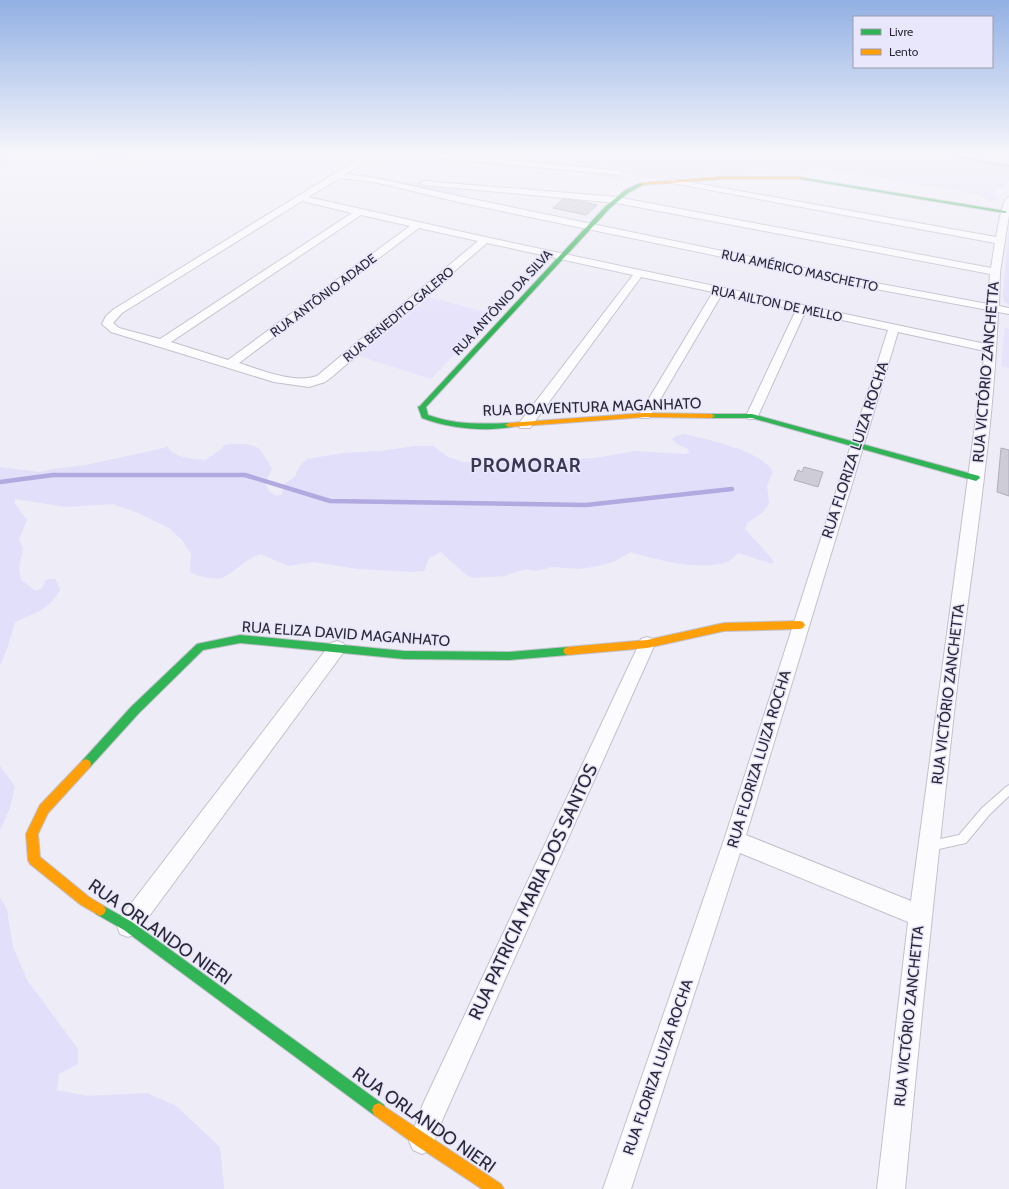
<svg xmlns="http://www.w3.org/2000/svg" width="1009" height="1189" font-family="Cabin,sans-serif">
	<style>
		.built { fill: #e6e3fb }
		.green { fill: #e1dff9 }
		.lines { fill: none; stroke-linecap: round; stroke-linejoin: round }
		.stream-far1 { stroke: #b1a9df; stroke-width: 2.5 }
		.stream { stroke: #b1a9df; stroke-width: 4.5 }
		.building { fill: #cdccd7; stroke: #b0afba }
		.lane-casing { stroke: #c2c1cc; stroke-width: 2 }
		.street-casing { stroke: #c2c1cc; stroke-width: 2 }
		.fast-casing { stroke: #c2c1cc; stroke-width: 2 }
		.slow-casing { stroke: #c2c1cc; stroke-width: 2 }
		.lane { fill: #fcfcfe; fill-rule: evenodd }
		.street { fill: #fcfcfe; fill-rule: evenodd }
		.fast { fill: #30b455; fill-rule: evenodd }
		.slow { fill: #ff9f0a; fill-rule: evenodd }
		.labels { text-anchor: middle; stroke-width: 3; stroke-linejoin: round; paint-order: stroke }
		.far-street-label { font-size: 13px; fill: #2b2936; stroke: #e9e7fc }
		.street-label { font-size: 15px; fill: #2b2936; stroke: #e9e7fc }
		.near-street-label { font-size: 18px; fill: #2b2936; stroke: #e9e7fc }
		.district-label { font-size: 19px; font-weight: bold; letter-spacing: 1px; fill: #3b3753; stroke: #e9e7fc }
	</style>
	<rect width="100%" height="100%" fill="#edecf7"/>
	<!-- built -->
	<path class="built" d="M429 297 494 314 431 379 359 356Z
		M1005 328 1009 329V368L1001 366Z"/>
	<!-- green -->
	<path class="green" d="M0 153H22L16 155 12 161 13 162 18 163 0 170Z
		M40 153H123L134 159 135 161 119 163 85 158H48Z
		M508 153H1009V181L1003 187 992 192 998 198 993 202 980 195 965 192 816 167C809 168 806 173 800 174H748L731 177 714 173 679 179H661L639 177 613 168 590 166 583 168 585 170 620 176 626 179 622 180 574 172 568 170 563 166 512 158Z
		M399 181 456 187 463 190 461 192 451 195 392 183Z
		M1009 225V305L1004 301 1003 296Z
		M685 434C708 440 761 450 773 472L767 485 769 504 762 513 747 523 745 529 773 560V564L738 553C735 556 732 559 729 561 704 572 656 560 631 552L613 562 594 567 578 569 552 567 536 571 526 569 504 576 474 578 466 575 441 552 429 558 424 571 413 572 358 569 313 562 288 566 261 554C244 559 238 570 224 577 216 581 197 576 190 572L191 554 182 540 169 528 138 513 112 504 66 507 15 499V504L27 520 19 539 23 549 19 568 21 580 36 591 42 588 46 580 55 579 60 589C52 608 33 614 15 622L8 646 0 666V467L39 472 53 469 86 465 164 448 167 446C174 458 193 459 205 460L223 448 224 445C233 444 252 442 259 449 264 454 268 462 272 468L265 484 270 492 277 496 282 494 284 484 295 477 299 467 307 459 343 453 380 451 416 446H433L448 457 462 462 518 463 594 458 636 451 685 454 689 453 688 449 677 444 672 439 676 436Z
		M0 766 15 786 10 808 0 830Z
		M0 897 7 910 13 947 27 980 78 1049V1064L59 1074 57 1090 88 1096 147 1093 176 1106 220 1147 224 1189H0Z"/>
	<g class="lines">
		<!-- stream-far1 -->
		<path class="stream-far1" d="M948 153 983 162 1009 166"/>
		<!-- stream -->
		<path class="stream" d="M0 482 53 475H245L330 501 586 505 732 489"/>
	</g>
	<!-- building -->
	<path class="building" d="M564 198 597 205 586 215 553 208Z
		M1001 448 1009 450V496L997 492Z
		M804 467 823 472 818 487 794 480 798 470 802 472Z"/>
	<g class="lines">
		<defs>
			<path id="lane" d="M1009 785V796L990 814 966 843 930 851 926 850 925 846 926 842 959 835 982 808 1006 787Z"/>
			<path id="street" d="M368 153H378L346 174 375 178 458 196 881 284 988 304 990 274 617 203 424 185 420 183 424 181 617 197 991 268 995 243 672 183 668 181 672 179 996 237 1001 212 1005 200 1009 197V215L1000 272 999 306 1009 308V314L998 312C993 443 970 574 955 704 937 866 920 1027 905 1189H877L908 922 740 853 631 1189H603L724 840 888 330 805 312 758 416 756 419H748L746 416 796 310 722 294 651 415 649 418H641L639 415 713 292 641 277 530 428H520L519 425 520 422 633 275 487 243 333 376 325 382 309 387 274 382 111 332 102 324 106 316 114 309ZM340 178 375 182 458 202 881 290 988 310 986 344 485 237 308 197ZM302 201 352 213 160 339 119 328 113 323 122 313ZM361 215 410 226 228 360 171 342ZM419 228 478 241 317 376C294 384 261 370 239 363ZM898 332 985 351 911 901 746 835Z
				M404 153H437L620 171 624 173 620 175 408 155Z
				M647 637 653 639 655 644 444 1116 431 1150 422 1154 413 1150 409 1141 423 1104 639 644 641 639Z
				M337 641 343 643 346 648 343 653 136 934 128 937 120 934 117 926 120 918 331 643Z"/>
			<path id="fast" d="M798 177 1005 211 1007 212 1005 213 800 179Z
				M640 183 644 184 628 193 609 209 426 407 428 415C455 425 481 424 509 423L513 425 512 427C484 432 448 428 422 418L418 407 420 406 605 207 624 191Z
				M708 414H752L979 476 980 478 976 481 752 418H711L707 416Z
				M240 635 404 651 509 652 568 647 571 648 573 651 571 654 568 655 509 660 404 659 240 643 203 650 139 713 90 767 86 769 82 767 81 764 82 761 131 707 197 644Z
				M100 904 132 922 384 1105 386 1110 384 1115 379 1117 374 1115 124 930 96 914 94 910 96 906Z"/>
			<path id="slow" d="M720 177H800L802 178 800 179H720L642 185 640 184 642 183Z
				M645 413 711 414 715 416 711 418 645 417 509 427 505 425 509 423Z
				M800 621 803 622 805 625 803 628 800 629 724 631 647 648 568 655 565 654 563 651 565 648 568 647 647 640 724 623Z
				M86 759 90 761 91 764 90 767 48 813 38 834 40 857 89 897 104 906 106 910 104 914 100 916 81 905 30 864 28 860 26 834 40 805 82 761Z
				M379 1103 501 1184 504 1189H482L417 1146 374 1115 372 1110 374 1105Z"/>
		</defs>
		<!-- lane casing -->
		<use href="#lane" class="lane-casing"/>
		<!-- street casing -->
		<use href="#street" class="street-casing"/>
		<!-- fast casing -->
		<use href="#fast" class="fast-casing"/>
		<!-- slow casing -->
		<use href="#slow" class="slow-casing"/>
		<!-- lane -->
		<use href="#lane" class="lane"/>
		<!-- street -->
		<use href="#street" class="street"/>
		<!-- fast -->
		<use href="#fast" class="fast"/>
		<!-- slow -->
		<use href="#slow" class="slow"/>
	</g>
	<!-- sky -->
	<linearGradient id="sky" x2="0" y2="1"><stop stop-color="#92b0e4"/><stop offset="0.48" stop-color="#f7f6fb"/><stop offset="1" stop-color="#f7f6fb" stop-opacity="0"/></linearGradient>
	<rect width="1009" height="320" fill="url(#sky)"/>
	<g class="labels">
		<!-- far-street labels -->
		<g class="far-street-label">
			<text transform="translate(800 270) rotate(12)" y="5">RUA AMÉRICO MASCHETTO</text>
			<text transform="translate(323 295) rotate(-37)" y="5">RUA ANTÔNIO ADADE</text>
			<text transform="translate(502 302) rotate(-47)" y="5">RUA ANTÔNIO DA SILVA</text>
			<text transform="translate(777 303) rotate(12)" y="5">RUA AILTON DE MELLO</text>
			<text transform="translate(398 314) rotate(-40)" y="5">RUA BENEDITO GALERO</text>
		</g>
		<!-- street labels -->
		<g class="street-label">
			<text transform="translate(986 372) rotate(-85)" y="5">RUA VICTÓRIO ZANCHETTA</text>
			<text transform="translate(592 407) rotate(-2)" y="5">RUA BOAVENTURA MAGANHATO</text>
			<text transform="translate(855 450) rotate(-72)" y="5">RUA FLORIZA LUIZA ROCHA</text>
			<text transform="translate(346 634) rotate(4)" y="5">RUA ELIZA DAVID MAGANHATO</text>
			<text transform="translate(948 694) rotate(-83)" y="5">RUA VICTÓRIO ZANCHETTA</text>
			<text transform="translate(759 759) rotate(-73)" y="5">RUA FLORIZA LUIZA ROCHA</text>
			<text transform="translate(909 1016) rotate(-84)" y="5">RUA VICTÓRIO ZANCHETTA</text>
			<text transform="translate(658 1067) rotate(-71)" y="5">RUA FLORIZA LUIZA ROCHA</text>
		</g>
		<!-- near-street labels -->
		<g class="near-street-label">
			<text transform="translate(533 892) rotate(-65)" y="6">RUA PATRICIA MARIA DOS SANTOS</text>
			<text transform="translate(160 932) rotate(35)" y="6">RUA ORLANDO NIERI</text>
			<text transform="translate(424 1120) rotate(35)" y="6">RUA ORLANDO NIERI</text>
		</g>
		<!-- district labels -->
		<g class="district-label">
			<text x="526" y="472">PROMORAR</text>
		</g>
	</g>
	<!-- legend -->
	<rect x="853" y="16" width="140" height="52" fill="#e9e7fc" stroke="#9d9bad"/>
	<rect x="861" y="29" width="20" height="6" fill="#30b455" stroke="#9d9bad"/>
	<text x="889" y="36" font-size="12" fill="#2b2936">Livre</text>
	<rect x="861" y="49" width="20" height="6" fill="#ff9f0a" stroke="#9d9bad"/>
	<text x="889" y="56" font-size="12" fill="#2b2936">Lento</text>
</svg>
